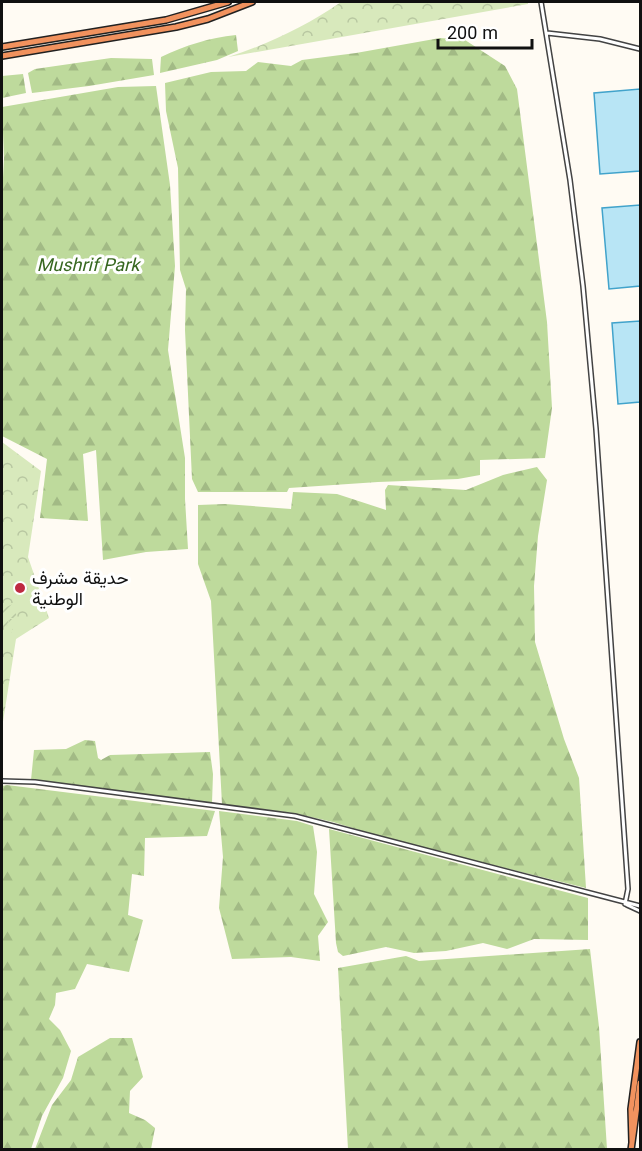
<svg xmlns="http://www.w3.org/2000/svg" width="642" height="1151" font-family="Georgia,Vazirmatn,serif">
	<style>
		.forest { fill: url(#forest-firs) }
		.park { fill: url(#park-crowns) }
		.garden { fill: url(#garden-furrows) }
		.water { fill: #b8e5f5; stroke: #41a3cb; stroke-width: 1.5 }
		.lines { fill: none; stroke-linecap: round; stroke-linejoin: round }
		.minor-casing { stroke: #434343; stroke-width: 6 }
		.highway-casing { stroke: #212121; stroke-width: 8 }
		.minor { stroke: #fff; stroke-width: 3 }
		.highway { stroke: #f1925e; stroke-width: 5 }
		.poi-dot { fill: #be2a41; stroke: #fff; stroke-width: 2 }
		.labels { text-anchor: middle; stroke-width: 6; stroke-linejoin: round; paint-order: stroke }
		.park-label { font-size: 18px; font-style: italic; fill: #376720; stroke: #fff }
		.poi-label { font-size: 18px; fill: #101010; stroke: #fff; text-anchor: start }
	</style>
	<defs>
		<pattern id="forest-firs" width="22" height="20" patternUnits="userSpaceOnUse" patternTransform="scale(1.5)"><rect width="22" height="20" fill="#beda9c"/><path d="M5 1l3.5 6h-7zM16 11l3.5 6h-7z" fill="#a2ba85"/></pattern>
		<pattern id="park-crowns" width="20" height="18" patternUnits="userSpaceOnUse" patternTransform="scale(1.5)"><rect width="20" height="18" fill="#d8e9bc"/><path d="M2 6a3 3 0 1 1 6 0M12 15a3 3 0 1 1 6 0" fill="none" stroke="#b8c7a1"/></pattern>
		<pattern id="garden-furrows" width="10" height="10" patternUnits="userSpaceOnUse" patternTransform="scale(1.5)"><rect width="10" height="10" fill="#d8e9bc"/><path d="M-1 1l2-2M0 10L10 0M9 11l2-2" fill="none" stroke="#b8c7a1"/></pattern>
	</defs>
	<rect width="100%" height="100%" fill="#fffbf3"/>
	<!-- forest -->
	<path class="forest" d="M236 35 238 51 217 60 160 73 161 57C186 45 209 38 236 35Z
		M440 38 465 40 505 66 517 89 547 322 552 408 545 458 480 460V475L458 479 378 482 289 488 287 492H198L192 479 185 330 186 289 180 270 178 168 166 111 165 83 211 72 246 71 258 62 291 66 302 60 356 53Z
		M111 58 152 59 154 75 89 86 32 93 28 73 35 69Z
		M23 74 26 93 2 98V76Z
		M156 86 170 185 175 266 168 350 185 458V499L188 549 146 552 103 560 96 450 83 454 88 521 40 518 47 459 2 436V197L4 158 2 107 118 87Z
		M537 467 547 480 538 536 534 586 535 642 564 739 579 778 586 888 395 841 333 822 293 813 222 804 211 601 198 564V505L225 504 291 509 293 492 337 494 386 510 385 490 388 485 466 490 503 475Z
		M85 740 95 741 98 758 101 760 110 755 210 752 213 774 212 803 31 780 34 750 66 749Z
		M7 785 215 811 207 836 145 838 144 876 132 874 128 915 143 920 129 972 87 964 75 989 56 993 55 1005 49 1019 60 1030 71 1051 63 1078 42 1116 31 1149H2V786Z
		M219 811 297 821 313 826 317 852 314 894 328 922 318 936 320 961 291 957 232 959 219 908 223 857Z
		M329 829 588 898V940L534 939 507 949 483 943 446 951 414 953 386 947 343 956 338 952 336 943Z
		M590 949 599 1027 607 1149H348L338 968 406 956 419 961Z
		M110 1038H132L143 1077 130 1091 129 1113 145 1120 155 1128 151 1149H35L52 1105 71 1080 78 1057Z"/>
	<!-- park -->
	<path class="park" d="M341 2H528V4L228 57C269 44 306 26 341 2Z
		M2 442 41 471 28 557 49 618 16 639 2 728Z"/>
	<!-- garden -->
	<path class="garden" d="M13 604 17 618H10L8 608 9 617H2V609Z
		M2 618 9 619 6 628 10 619H17L11 633 2 626Z"/>
	<!-- water -->
	<path class="water" d="M640 89V171L600 174 594 93Z
		M640 205V286L609 289 602 208Z
		M640 321V402L618 404 612 323Z"/>
	<g class="lines">
		<defs>
			<path id="minor" d="M541 2 570 180 583 286 596 429 628 889 625 904
				M547 33 600 39 640 49
				M2 781 35 782 295 816 640 906
				M627 905 640 911"/>
			<path id="highway" d="M2 47 166 20 228 2
				M2 56 176 27 208 19 252 2
				M632 1142 631 1109 640 1042
				M631 1150 640 1083"/>
		</defs>
		<!-- minor casing -->
		<use href="#minor" class="minor-casing"/>
		<!-- highway casing -->
		<use href="#highway" class="highway-casing"/>
		<!-- minor -->
		<use href="#minor" class="minor"/>
		<!-- highway -->
		<use href="#highway" class="highway"/>
	</g>
	<!-- markers -->
	<circle class="poi-dot" cx="20" cy="588" r="6"/>
	<g class="labels">
		<!-- park labels -->
		<g class="park-label">
			<text x="88" y="271">Mushrif Park</text>
		</g>
		<!-- poi labels -->
		<g class="poi-label">
			<text x="32" y="584">حديقة مشرف<tspan x="32" dy="21">الوطنية</tspan></text>
		</g>
	</g>
	<!-- border -->
	<rect width="642" height="1151" fill="none" stroke="#101010" stroke-width="6"/>
	<!-- scale -->
	<path d="M438 39v9h94v-9" fill="none" stroke="#101010" stroke-width="3"/>
	<text x="447" y="39" font-size="18" fill="#101010" stroke="#ffffff" stroke-width="4.5" paint-order="stroke">200 m</text>
</svg>
